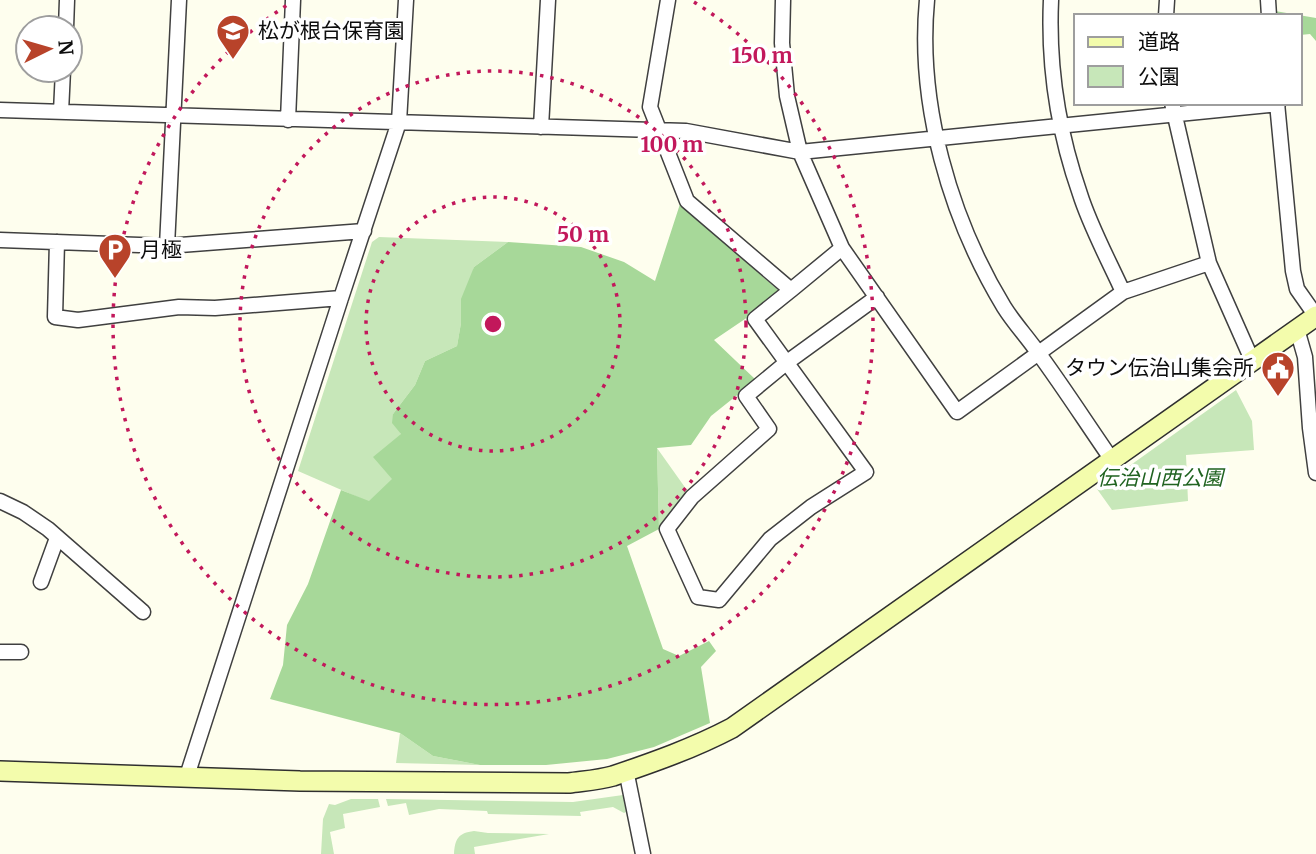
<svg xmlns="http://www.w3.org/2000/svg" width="1316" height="854" font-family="Merriweather,'Noto Sans JP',serif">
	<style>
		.green { fill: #c7e7b9 }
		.forest { fill: #a7d899 }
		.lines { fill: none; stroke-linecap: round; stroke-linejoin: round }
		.street-casing { stroke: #404040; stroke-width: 17 }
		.secondary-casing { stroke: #2f2f2f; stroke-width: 22 }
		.street { stroke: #fff; stroke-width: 14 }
		.secondary { stroke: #f3fcac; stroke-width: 19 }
		.ring { fill: none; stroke: #c2185b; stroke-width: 3.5; stroke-dasharray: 3.5 7 }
		.labels { text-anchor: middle; stroke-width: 7; stroke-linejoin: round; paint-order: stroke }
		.poi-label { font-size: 21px; fill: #0d0d0d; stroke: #fff; text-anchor: start }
		.park-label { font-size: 21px; font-style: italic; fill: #206321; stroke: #fff }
		.centre { fill: #c2185b; stroke: #fff; stroke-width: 3.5 }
		.ring-label { font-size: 21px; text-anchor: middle; font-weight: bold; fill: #c2185b; stroke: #fff; stroke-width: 7; stroke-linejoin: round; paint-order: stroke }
	</style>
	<rect width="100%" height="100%" fill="#fefeee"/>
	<!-- green -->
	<path class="green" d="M379 237 508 242 474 267 461 323 457 346 425 361 415 385 393 414 401 434 393 479 369 502 298 471 372 242Z
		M1236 390 1252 421 1254 450 1186 455 1188 501 1112 510 1097 489Z
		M657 448 689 493 659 529Z
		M400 733 433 756 480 765 396 763Z
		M623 795 626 812 624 813 613 807 580 812 581 816 488 814 487 811 439 809 409 815 406 803 388 806 386 799 573 802Z
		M351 799H378L380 807 343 814 345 828 330 832 334 854H321L323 819 329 804 335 805Z
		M474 831 488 833 549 834 474 847 475 854H454C455 839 458 833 474 831Z"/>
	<!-- forest -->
	<path class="forest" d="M1275 11 1316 18V41L1310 34 1300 35V16H1275Z
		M680 204 779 291 745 319 714 340 756 380 711 416 691 445 657 448 659 529 627 546 663 649 679 656 709 641 716 651 701 667 710 723 654 747 607 759 546 765H480L433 756 400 733 270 699 283 665 287 625 308 584 341 490 369 501 392 479 373 457 401 434 392 423 393 414 415 385 425 361 457 346 461 323V299L474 267 508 242 581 247 624 262 655 281Z"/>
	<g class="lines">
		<defs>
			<path id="street" d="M668 0 650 107 687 201 791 290 842 248
				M783 0 782 43 787 96 800 152 842 248 957 412 1123 292 1209 263
				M927 0C917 104 950 218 1004 307 1014 323 1028 338 1039 354 1064 388 1087 424 1112 460
				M1051 0C1048 67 1058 131 1080 194 1090 226 1109 261 1123 292
				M1268 0 1269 16
				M1166 16 1167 0
				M66 28 67 0
				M1172 103 1209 263 1252 360
				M1277 103 1293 271 1297 289 1316 316
				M0 110 686 131 800 152 1278 104
				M61 112 63 70
				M288 120 293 0
				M541 127 548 0
				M0 240 167 246 364 231
				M57 242 55 317 78 320 179 307 215 308 341 298
				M167 246 179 0
				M791 290 755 319 866 472 811 507 770 539 719 600 698 597 667 529 692 497 769 429 746 396 786 363 877 297
				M1297 329 1305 357 1310 428 1316 473
				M0 501 23 512 48 529 143 612
				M41 582 57 538
				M0 652H21
				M626 770 643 854
				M187 776 341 298 399 122 406 0"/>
			<path id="secondary" d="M0 771 300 781 569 783C583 781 599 780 613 776 654 762 694 748 732 728L1316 316"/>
		</defs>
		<!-- street casing -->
		<use href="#street" class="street-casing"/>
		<!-- secondary casing -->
		<use href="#secondary" class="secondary-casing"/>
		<!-- street -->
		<use href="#street" class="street"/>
		<!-- secondary -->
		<use href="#secondary" class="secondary"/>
	</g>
	<!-- distance rings -->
	<g class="ring">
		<circle cx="493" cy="324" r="127"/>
		<circle cx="493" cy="324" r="253"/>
		<path d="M694 2A380 380 0 1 1 292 2"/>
	</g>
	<!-- icons -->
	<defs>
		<symbol id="school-pin" viewBox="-11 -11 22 30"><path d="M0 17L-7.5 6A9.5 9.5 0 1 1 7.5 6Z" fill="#b8432a" stroke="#fff"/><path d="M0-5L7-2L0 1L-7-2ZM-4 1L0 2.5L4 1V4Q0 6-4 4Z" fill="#fff"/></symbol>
		<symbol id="parking-pin" viewBox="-11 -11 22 30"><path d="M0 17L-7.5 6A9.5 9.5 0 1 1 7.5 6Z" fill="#b8432a" stroke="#fff"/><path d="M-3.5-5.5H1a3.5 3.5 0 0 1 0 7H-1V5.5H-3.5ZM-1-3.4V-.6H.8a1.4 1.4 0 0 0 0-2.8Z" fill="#fff"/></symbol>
		<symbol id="civic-pin" viewBox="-11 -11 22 30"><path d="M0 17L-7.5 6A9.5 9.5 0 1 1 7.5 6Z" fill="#b8432a" stroke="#fff"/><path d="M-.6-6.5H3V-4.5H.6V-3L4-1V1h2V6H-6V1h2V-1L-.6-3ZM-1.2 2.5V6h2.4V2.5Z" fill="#fff"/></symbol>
	</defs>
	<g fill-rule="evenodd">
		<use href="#school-pin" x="214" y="12" width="38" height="52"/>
		<use href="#parking-pin" x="96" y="231" width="38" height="52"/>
		<use href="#civic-pin" x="1259" y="349" width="38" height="52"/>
	</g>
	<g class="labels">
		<!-- poi labels -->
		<g class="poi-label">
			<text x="258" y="38">松が根台保育園</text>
			<text x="140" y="257">月極</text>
			<text x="1254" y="375" text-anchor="end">タウン伝治山集会所</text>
		</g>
		<!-- park labels -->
		<g class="park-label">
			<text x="1160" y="485">伝治山西公園</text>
		</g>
	</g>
	<circle cx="493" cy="324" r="10" class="centre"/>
	<g class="ring-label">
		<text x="762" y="63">150 m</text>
		<text x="672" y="152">100 m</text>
		<text x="583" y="242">50 m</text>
	</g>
	<!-- legend -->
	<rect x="1074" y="14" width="228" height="91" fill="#ffffff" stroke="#9e9e9e" stroke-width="2"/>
	<rect x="1088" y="37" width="35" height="10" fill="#f3fcac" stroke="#9e9e9e" stroke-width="2"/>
	<text x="1138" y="49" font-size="21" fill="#0d0d0d">道路</text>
	<rect x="1088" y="66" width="35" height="21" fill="#c7e7b9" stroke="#9e9e9e" stroke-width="2"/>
	<text x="1138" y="84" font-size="21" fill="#0d0d0d">公園</text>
	<!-- north arrow -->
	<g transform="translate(49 49) rotate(85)"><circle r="33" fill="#ffffff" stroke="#9e9e9e" stroke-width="2"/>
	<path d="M0-5L12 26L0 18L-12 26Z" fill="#b8432a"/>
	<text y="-10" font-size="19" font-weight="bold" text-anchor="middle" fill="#0d0d0d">N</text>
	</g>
</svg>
